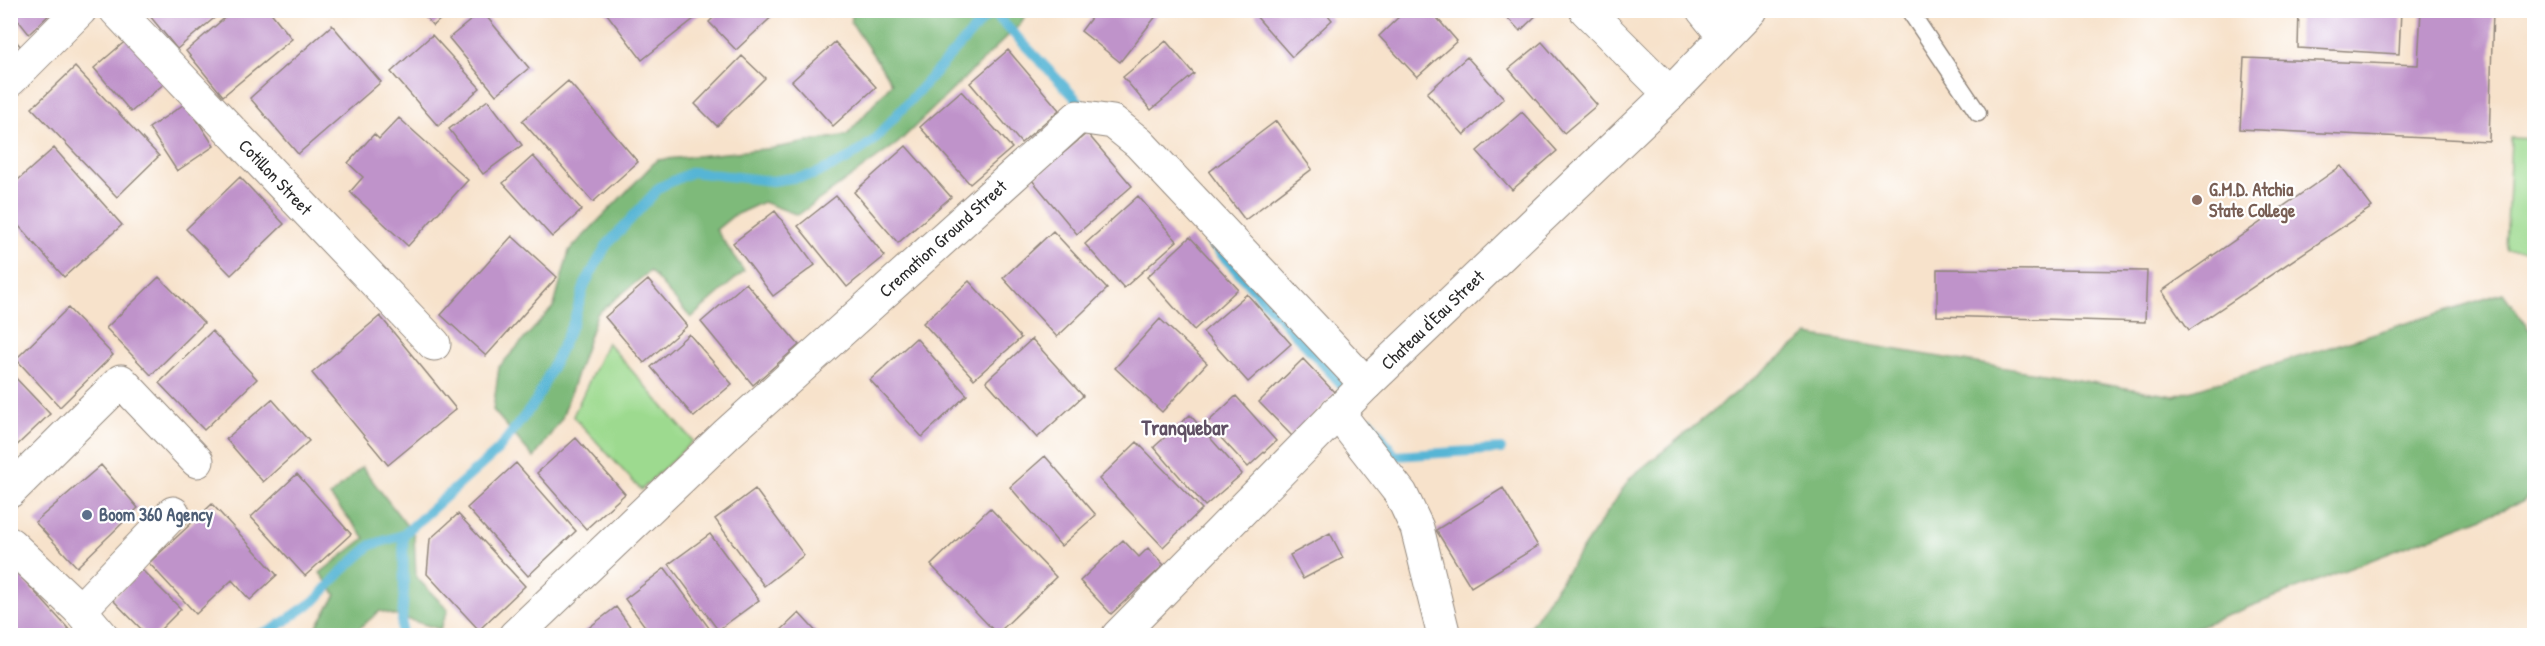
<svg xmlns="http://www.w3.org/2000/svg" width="2545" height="646" font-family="'Patrick Hand',sans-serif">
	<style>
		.green { fill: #9dda8f; stroke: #64825d; stroke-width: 1.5 }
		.forest { fill: #7eba7a; stroke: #547252; stroke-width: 1.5 }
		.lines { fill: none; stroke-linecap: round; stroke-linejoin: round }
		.stream { stroke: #56b5d5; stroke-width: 10 }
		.building { fill: #bf93ca }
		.service-casing { stroke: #91867b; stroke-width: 19 }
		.minor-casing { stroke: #91867b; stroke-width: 35 }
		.service { stroke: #fff; stroke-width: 16 }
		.minor { stroke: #fff; stroke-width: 33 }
		.education-dot { fill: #8d6e63; stroke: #fff; stroke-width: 2 }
		.service-dot { fill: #5c6f8a; stroke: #fff; stroke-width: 2 }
		.labels { text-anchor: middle; stroke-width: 4.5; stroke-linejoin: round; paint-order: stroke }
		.street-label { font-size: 18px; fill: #2b2b2b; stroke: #fff }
		.education-label { font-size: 18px; font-weight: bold; fill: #785e54; stroke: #fff; text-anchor: start }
		.service-label { font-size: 18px; font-weight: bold; fill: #4e5e75; stroke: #fff; text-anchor: start }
		.quarter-label { font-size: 21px; font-weight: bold; fill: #5f4f63; stroke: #fff }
	</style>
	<rect width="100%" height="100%" fill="#fff"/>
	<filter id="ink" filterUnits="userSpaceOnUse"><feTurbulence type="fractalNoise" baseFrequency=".0167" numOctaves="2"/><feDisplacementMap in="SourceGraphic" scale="12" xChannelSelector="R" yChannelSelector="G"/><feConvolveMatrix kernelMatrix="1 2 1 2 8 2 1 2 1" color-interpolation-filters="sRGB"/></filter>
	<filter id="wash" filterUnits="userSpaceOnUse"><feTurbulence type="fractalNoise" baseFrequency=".008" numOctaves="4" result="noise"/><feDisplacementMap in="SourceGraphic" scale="24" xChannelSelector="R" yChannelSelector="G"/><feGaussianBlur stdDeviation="1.35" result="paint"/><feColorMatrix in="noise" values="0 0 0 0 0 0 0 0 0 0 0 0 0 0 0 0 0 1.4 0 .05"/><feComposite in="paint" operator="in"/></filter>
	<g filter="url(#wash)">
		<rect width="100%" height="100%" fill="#f7e2cb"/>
		<!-- green -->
		<path class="green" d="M2511 138 2534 139V251L2506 250Z
			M607 342 693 441 641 490 573 416Z"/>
		<!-- forest -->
		<path class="forest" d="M853 11H1028L1020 24 898 143 798 215 763 202 733 216 716 230 744 271 691 318 650 271 597 314 562 418 534 458 493 410 499 367 554 306 569 251 657 160 774 148 847 135 892 83 851 22Z
			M2503 293 2534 336V491L2522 502 2176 635H1524L1631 477 1808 335 2174 396Z
			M362 467 414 535 416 577 448 610 440 629 380 611 351 635H311L336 595 320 573 365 538 330 496Z"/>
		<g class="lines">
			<!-- stream -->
			<path class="stream" d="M992 11 1084 107
				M1211 243 1345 388
				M1370 421 1395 456 1501 449
				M254 636 272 630 317 599 342 571 371 545 403 535
				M401 636 404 590 403 535 498 450 536 401 573 323 585 284 606 246 660 187 692 172 772 181 813 175 846 160 872 142 992 10"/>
		</g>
		<g id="blocks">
			<!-- building -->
			<path class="building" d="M10 10H54L29 34Z
				M145 10H224L177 49Z
				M234 10H269L292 39 223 96 186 51Z
				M420 10H451L433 26Z
				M604 10H697L700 14 642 60Z
				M721 10H779L736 50 709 22Z
				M1097 10H1161L1120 62 1081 31Z
				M1260 10H1324L1332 20 1292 57 1255 15Z
				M1406 10H1430L1457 41 1417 77 1379 36Z
				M1500 10H1542L1520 31Z
				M2299 10H2401L2399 54 2298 48Z
				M2421 10H2493L2489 141 2240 129 2244 58 2418 65Z
				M482 11 529 68 496 95 449 38Z
				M332 25 381 82 298 154 250 98Z
				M10 34 21 47 10 56Z
				M432 35 480 88 438 126 391 72Z
				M129 38 166 82 131 112 94 68Z
				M1166 41 1194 74 1151 110 1123 77Z
				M835 42 876 87 833 126 792 81Z
				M1542 42 1597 105 1564 133 1509 69Z
				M1008 50 1059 110 1021 143 970 83Z
				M742 56 765 78 717 126 695 104Z
				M1467 57 1504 98 1464 135 1427 93Z
				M75 67 159 156 117 197 32 108Z
				M568 81 638 162 593 202 522 121Z
				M961 91 1012 148 970 184 920 127Z
				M488 100 522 145 483 174 449 129Z
				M186 103 214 146 177 171 149 128Z
				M1522 112 1557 151 1512 190 1477 151Z
				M399 118 468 180 408 246 350 192 363 177 348 163 374 134 379 139Z
				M1276 121 1312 169 1245 220 1209 172Z
				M1087 133 1132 186 1077 234 1032 180Z
				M906 146 951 197 898 243 854 192Z
				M54 148 122 225 64 277 10 216V187Z
				M533 156 582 210 552 237 503 183Z
				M2341 166 2372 207 2189 330 2162 291Z
				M240 177 284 224 231 275 186 229Z
				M836 196 885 256 847 287 798 226Z
				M1138 196 1177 241 1124 288 1085 244Z
				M775 211 815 265 773 296 733 243Z
				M1053 231 1107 289 1057 337 1003 278Z
				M512 236 557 277 486 356 441 315Z
				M1190 237 1238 289 1194 330 1147 277Z
				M1937 269 2147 271 2145 322 1937 316Z
				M159 277 204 323 151 375 106 328Z
				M648 280 687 326 644 363 605 317Z
				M969 281 1021 338 974 379 923 323Z
				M746 283 799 345 753 385 701 322Z
				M1247 294 1291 344 1248 382 1203 332Z
				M68 308 113 355 60 407 16 359Z
				M380 316 456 409 388 465 312 373Z
				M1160 319 1207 363 1162 412 1115 368Z
				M212 331 257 379 204 430 159 383Z
				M689 334 732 384 694 417 651 367Z
				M916 338 967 395 922 437 870 380Z
				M1032 339 1083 396 1037 438 986 381Z
				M1303 359 1335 393 1292 436 1259 402Z
				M10 372 50 414 10 452Z
				M1236 396 1276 441 1248 467 1207 423Z
				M272 399 309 441 263 482 226 439Z
				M1190 415 1242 474 1205 506 1154 447Z
				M576 438 625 494 586 529 537 473Z
				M1137 442 1202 509 1163 547 1099 479Z
				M1045 456 1096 515 1061 546 1010 487Z
				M516 463 576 531 528 576 467 508Z
				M101 465 138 508 77 567 35 522Z
				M297 474 351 534 305 576 251 517Z
				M1503 488 1538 546 1471 587 1436 530Z
				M755 489 804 555 764 586 715 519Z
				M212 504 277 575 250 600 232 580 196 614 149 563Z
				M990 508 1056 577 997 634 931 565Z
				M458 514 525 586 479 630 427 574 430 539Z
				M1330 533 1343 558 1303 579 1290 555Z
				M710 534 759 600 718 630 669 564Z
				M1123 540 1139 557 1148 548 1164 565 1111 614 1080 581Z
				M10 568 23 579 75 636H10Z
				M665 568 715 636H652L625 599Z
				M142 570 181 609 154 636H148L112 599Z
				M616 607 637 636H578Z
				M799 613 820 636H775Z"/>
		</g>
	</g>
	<g filter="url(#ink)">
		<use href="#blocks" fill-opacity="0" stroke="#91867b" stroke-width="1.5"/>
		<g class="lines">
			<defs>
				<path id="service" d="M1909 10 1978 113"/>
				<g id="minor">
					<path id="s1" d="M116 10 434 344"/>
					<path d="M1586 10 1670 94"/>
					<path d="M1703 10 1725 37"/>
					<path d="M10 80 80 10"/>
					<path d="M1337 412 1401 494 1417 528 1444 636"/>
					<path d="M10 491 121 381 197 461"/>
					<path d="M10 544 80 610 102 636"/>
					<path d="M80 610 173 513"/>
					<path id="s2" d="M515 636 727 434 1078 117 1113 122 1139 143 1366 384"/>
					<path id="s3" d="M1118 636 1366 384 1670 94 1751 10"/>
				</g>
			</defs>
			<!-- service casing -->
			<use href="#service" class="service-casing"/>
			<!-- minor casing -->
			<use href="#minor" class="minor-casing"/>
			<!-- service -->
			<use href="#service" class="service"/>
			<!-- minor -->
			<use href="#minor" class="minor"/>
		</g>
	</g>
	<!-- markers -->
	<circle class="education-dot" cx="2197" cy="200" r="6"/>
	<circle class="service-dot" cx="87" cy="515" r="6"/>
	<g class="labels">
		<!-- street labels -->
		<g class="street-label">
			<text dy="6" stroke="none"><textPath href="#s1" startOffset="231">Cotillon Street</textPath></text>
			<text dy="6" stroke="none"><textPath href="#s2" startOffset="584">Cremation Ground Street</textPath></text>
			<text dy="6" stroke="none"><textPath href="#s3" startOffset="446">Chateau d'Eau Street</textPath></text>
		</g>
		<!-- education labels -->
		<g class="education-label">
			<text x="2209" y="196">G.M.D. Atchia<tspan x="2209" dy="21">State College</tspan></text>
		</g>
		<!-- service labels -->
		<g class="service-label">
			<text x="99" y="521">Boom 360 Agency</text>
		</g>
		<!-- quarter labels -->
		<g class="quarter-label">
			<text x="1185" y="435">Tranquebar</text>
		</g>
	</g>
	<!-- margin -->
	<rect width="2545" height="646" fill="none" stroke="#fff" stroke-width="36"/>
</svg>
